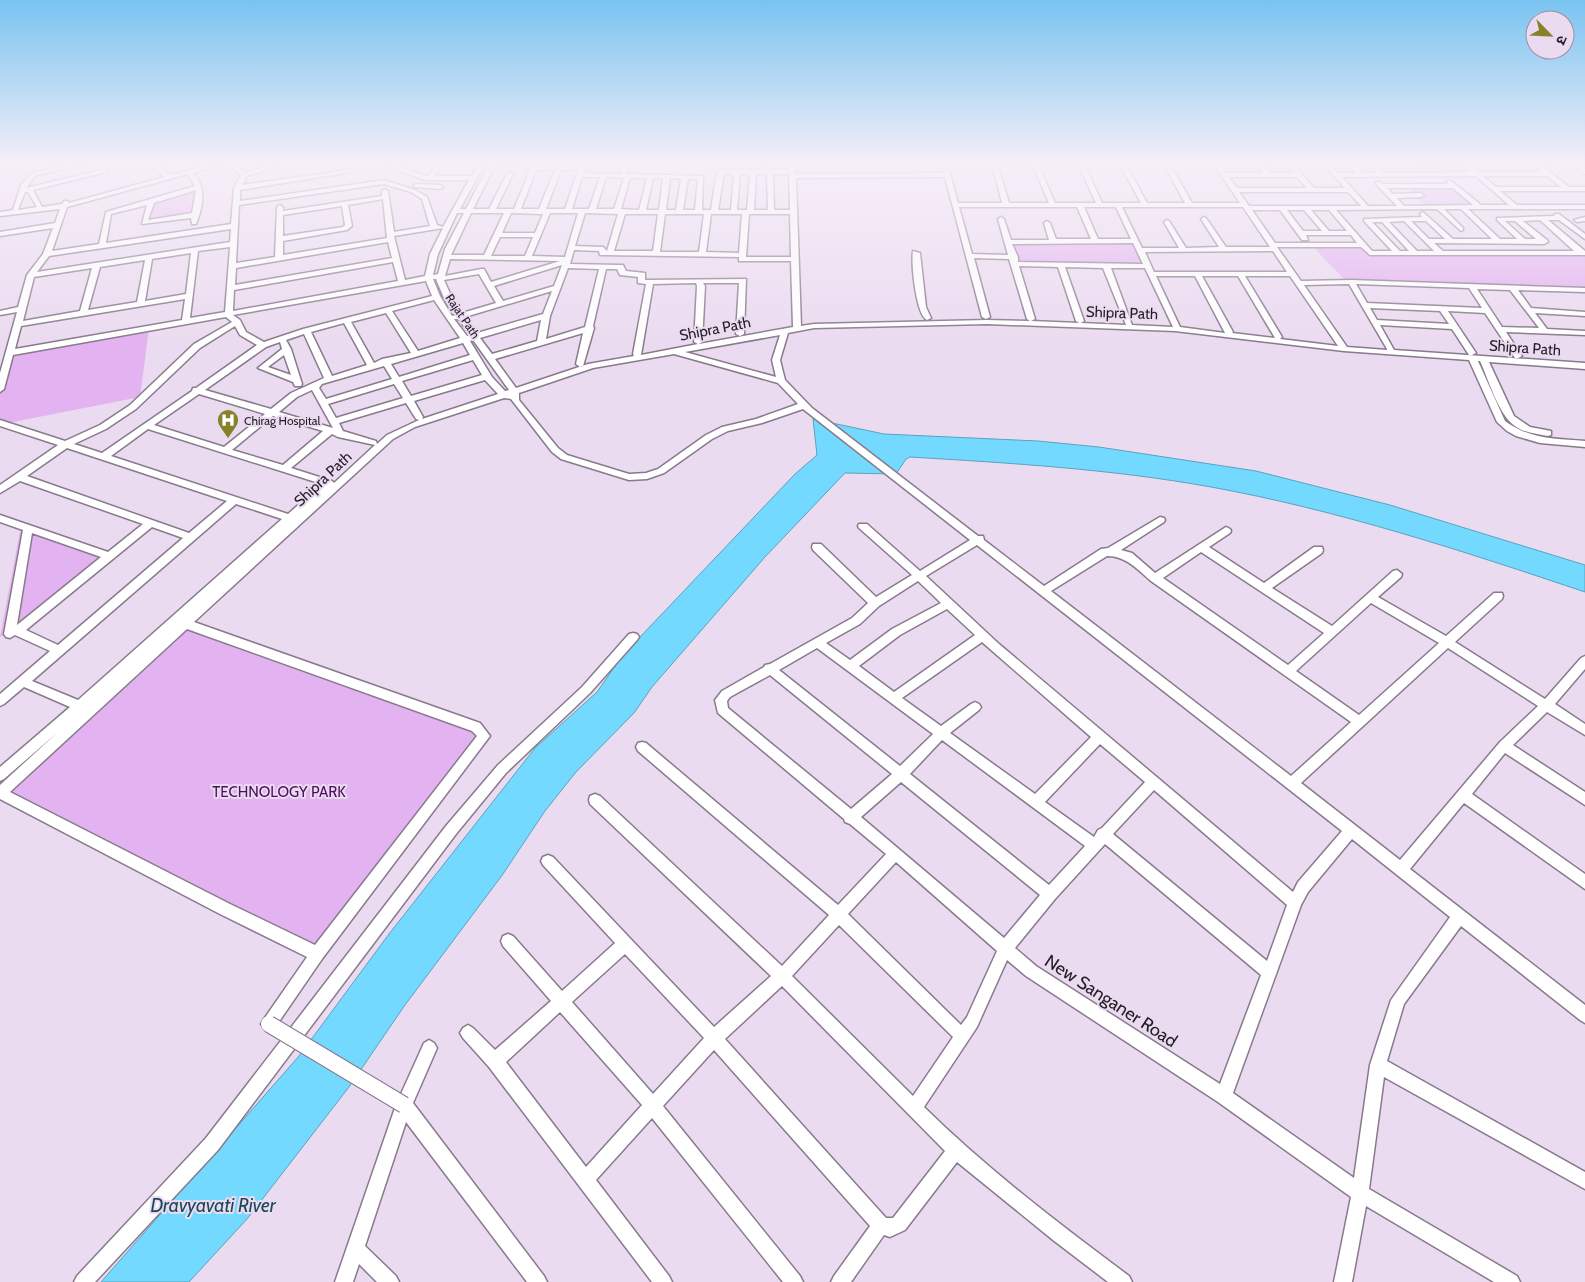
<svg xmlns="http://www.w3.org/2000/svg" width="1585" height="1282" viewBox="0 0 1585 1282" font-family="Cabin,'Noto Sans Devanagari',sans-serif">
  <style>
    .green { fill: #e3b2f0 }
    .water { fill: #74d9fe; stroke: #5ca1bd }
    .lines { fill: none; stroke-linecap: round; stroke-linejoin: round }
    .minor-casing { stroke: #887a8c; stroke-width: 3 }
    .minor { fill: #fff; fill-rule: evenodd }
    .minor-bridge-casing { stroke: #887a8c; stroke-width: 18; stroke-linecap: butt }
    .minor-bridge { stroke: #fff; stroke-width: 16 }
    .labels { text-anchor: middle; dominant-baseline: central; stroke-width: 4; stroke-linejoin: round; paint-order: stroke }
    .far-street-label { font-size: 12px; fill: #231d24; stroke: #ebdbf0 }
    .far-poi-label { font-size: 12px; fill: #231d24; stroke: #ebdbf0; text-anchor: start }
    .street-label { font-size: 15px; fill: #231d24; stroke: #ebdbf0 }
    .park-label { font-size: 15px; fill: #4e0d5d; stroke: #ebdbf0 }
    .near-street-label { font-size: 18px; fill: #231d24; stroke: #ebdbf0 }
    .near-water-label { font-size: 19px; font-style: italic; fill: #1b4857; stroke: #ebdbf0 }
  </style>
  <rect width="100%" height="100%" fill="#ebdbf0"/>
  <path class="green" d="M34 163H88L34 174 31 173Z
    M1407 186H1455L1479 207 1426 208Z
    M199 187 195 215 144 223 149 204Z
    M1135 241 1147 266 1016 264 1009 242Z
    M1311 245H1363L1370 253H1585V290L1345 280Z
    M149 328 140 397 3 424 0 423V389L9 353Z
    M21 526 109 556 17 631 0 637Z
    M187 624 476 727 484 736 317 954 1 793Z"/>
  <path class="water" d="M813 419 884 434 1038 441 1099 447 1256 471 1390 505 1585 565V592C1463 551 1338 510 1211 487 1111 469 1010 463 910 457L906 459 896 474 845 473 765 557 652 687 634 713 576 772 545 811 503 874 405 1005 349 1087 247 1219 189 1282H101L299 1056 389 934 535 748 597 692 622 656 795 474 817 455Z"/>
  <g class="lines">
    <g class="minor-casing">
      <path id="minor" d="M80 163H91L36 175 26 188 101 170 96 163H102L108 171 107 172 33 190 42 207 62 204 64 201H68L69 203 164 177 150 163H156L170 175 216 163H225L193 173C207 187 203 207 196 224H192L191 218 142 224 147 205 111 214 106 243 231 224 234 188 241 175 229 163H235L245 173 277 163H286L247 176 242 185 355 169 358 171 240 190V201L384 180 415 190 427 197 437 225 443 227 469 180H425L378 163H387L426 176H428L437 163H443L435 176H472L479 163H485L460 209H466L490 163H521L518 165 494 167 473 209H489L507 174 510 172 513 174 496 209H514L530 170 523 167V163H529L530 166H582L585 168 584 173 621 174 622 163H628L627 174 703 176 702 210H711L716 177 720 170H789V165H722L719 163H795L796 174 944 173 941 163H947L958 203H1002L992 163H1084L1102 203H1141L1119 163H1125L1147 203H1185L1163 163H1169L1192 203H1240L1213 163H1219L1226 173H1263L1255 163H1261L1270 173H1294L1286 163H1292L1314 188H1345L1322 163H1328L1338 173H1356L1347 163H1353L1363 173H1377L1368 163H1374L1384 173 1471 172 1464 166H1422L1420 165V163H1468L1479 172H1542L1532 163H1539L1569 187H1585V191H1500L1517 205H1585V209H1468L1500 239H1517L1497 220V218L1554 216 1555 214H1559L1585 234V239L1559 220H1548L1585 251V255H1370L1361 247H1277L1301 281 1351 280 1585 288V292L1518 290 1531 308 1585 312V316L1535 313 1547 329 1585 331V335L1506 332 1522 356 1518 358H1515L1485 313 1448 311 1476 353 1472 355H1469L1452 329 1380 325 1394 350 1585 363V369L1489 362 1514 416 1530 427 1551 431V435L1548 436C1537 434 1524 433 1515 426 1499 416 1488 378 1480 361H1478L1505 421C1529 439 1556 439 1585 441V447L1540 443 1516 436 1507 431 1497 422 1469 360 1344 351 1175 331 987 324 814 328 788 333 780 360 785 380 812 408 978 536H983L984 540 1044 586 1101 549 1108 548 1160 517 1164 518 1165 520 1164 522 1121 550 1132 553 1155 573 1226 527 1230 529 1231 531 1230 533 1209 547 1264 583 1314 547H1322L1323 550 1322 553 1272 588 1332 626 1393 571 1397 570 1402 574 1401 577 1378 597 1446 636 1494 593H1502L1503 596 1502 599 1455 642 1545 699 1581 658 1585 656V669L1555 704 1585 724V735L1547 712 1513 745 1585 792V805L1505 753 1472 794 1585 874V889L1464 803 1410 869 1585 1005V1023L1580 1020 1461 926 1404 1004 1387 1061 1585 1172V1189L1384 1077 1369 1189 1517 1276 1520 1282H1494L1366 1206 1352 1282H1334L1351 1197 1218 1102 1026 976 1007 960 977 1027 924 1107C987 1169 1058 1223 1129 1276L1132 1282H1108L1053 1240 957 1162 905 1230 890 1237 884 1235 851 1282H831L834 1276 870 1226 714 1050 663 1106 800 1276 803 1282H783L652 1118 596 1180 669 1276 672 1282H652L489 1067 463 1038 460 1033 463 1028 468 1025 473 1028 495 1050 551 1001 503 946 501 941 503 936 508 934 513 936 562 991 615 943 543 865 541 861 543 857 548 855 553 857 714 1027 771 976 590 804 589 800 590 796 595 794 600 796 782 966 829 915 638 751 636 747 638 743 642 742 646 743 838 905 886 854 850 824 845 822 844 819 718 713 715 700 722 691 764 667 765 665 770 664 852 618 868 603 813 550 812 547 813 544H821L876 597 912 575 859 528 858 526 859 524H867L920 571 970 540 803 409 762 423 728 431 712 439 664 473 647 479 629 480 561 459 552 452 511 399 504 398 415 427 393 439 194 622 480 723 490 736 322 959 274 1029 269 1032 264 1029 261 1024 264 1019 307 957 220 914 0 799V785L58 732 4 779 0 781V767L70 707 24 687 4 704 0 706V694L50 651 15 635 10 638 6 637 4 634 23 530 0 522V515L108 552 143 524 20 481 0 493V485L58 445 0 426V420L65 441 100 425 130 405 194 344 232 322 226 317 13 355 4 389 0 392V373L17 312 0 315V311L18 307 27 275 43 254 53 228 0 236V232L55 223 60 209 0 216V212L13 210 21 185 32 173ZM998 166H1033L1049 203H1009ZM1039 166H1079L1096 203H1055ZM536 170H555L539 209H521ZM561 170H578L565 209H546ZM724 173 734 174 731 210H718ZM188 174 195 186 106 212 99 244 52 251 67 207ZM740 174H750L747 210H737ZM756 174H767L768 210H754ZM773 174H789L790 210H774ZM1476 176 1509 205H1481L1450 180 1447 182 1448 184H1383L1380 182H1376V184L1397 206H1368L1342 177ZM1483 176H1547L1561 187H1496ZM582 177H600L589 209H572ZM606 177 624 178 614 209H596ZM945 177 982 317 986 319 990 317 974 258 1009 259 1027 319 1030 321 987 320 814 324 801 326 796 178ZM1229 177H1297L1307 188H1237ZM630 178H647L639 210 621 209ZM653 178H663L659 210H646ZM670 178 681 179 676 210H666ZM688 179H698L695 210H683ZM384 184 411 192 422 199 430 226 394 232 388 191 385 189 382 191V196L283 211V207L280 205 277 207 275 257 236 263 239 205ZM1387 188H1453L1473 205 1404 206 1397 198 1421 197 1424 195 1421 193 1393 194ZM196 190 192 213 148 220 154 203ZM25 192H28L37 207 18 210ZM1239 192H1348L1361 206H1249ZM383 199 387 238 283 255V241L347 230 352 226 348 205ZM342 206 345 225 343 227 283 236V215ZM959 207H1077L1091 239H1056L1050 223 1047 221 1044 223 1049 240H1011L1004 219 1001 217 998 219 1008 255 972 254ZM1084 207H1116L1131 239H1098ZM1122 207H1243L1270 247H1226L1206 218 1204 217 1201 219 1219 247 1186 248 1169 221 1167 220 1164 222 1179 248H1142ZM1437 209 1461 231 1463 230V228L1444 209H1461L1492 239H1453L1423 212 1420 214 1422 217 1364 219V221L1392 251H1372L1336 210ZM1252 210H1280L1302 240H1308L1306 235H1351L1357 243H1275ZM1287 210H1304L1322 231H1303ZM1311 210H1329L1347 231H1329ZM457 213H464L445 249 438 274 433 275 438 254ZM471 213H504L484 255H451ZM511 213 541 214H543L535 233H502ZM550 213H578L565 257 532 256ZM585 213 618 214 607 251 603 247 575 246ZM625 214H658L653 251H614ZM665 214H704L699 252H660ZM711 214H742L739 253 706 252ZM749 214H790L791 257H746ZM1540 220 1574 251H1443L1434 243 1544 244 1548 242 1547 240 1523 221ZM1404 221 1434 251H1417L1389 222ZM1411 221H1426L1445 239H1429ZM1505 221H1515L1536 239H1525ZM1372 222H1382L1409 251H1400ZM443 228 430 254 425 276 405 280 394 236ZM231 229 230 242 37 272 49 256ZM500 237H533L525 256H491ZM388 242 392 258 235 285 236 268ZM1133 243 1143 264 1018 262V257L1012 244ZM230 247 225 312 190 318 198 251ZM574 250 599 251 600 255H603L739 257V261H791L793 327 699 344 702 342 705 286 703 283H739L736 334 740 336 744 334 746 279 645 280V273L626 271 623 265H620L570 264ZM1273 251 1287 272H1154L1145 252ZM191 253 186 294 145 301 152 259ZM450 259 560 261 491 282 484 269H481L445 276ZM145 260 137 302 88 310 100 267ZM393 262 398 281 233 311 234 290ZM562 265 554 286 503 301 494 286ZM1019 266 1058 267 1076 321 1079 323 1031 321 1035 319ZM1065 267 1103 268 1126 325 1081 323 1084 321ZM92 268 80 311 23 321 34 277ZM568 268 599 269 585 327 546 339 550 316ZM1111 268H1145L1173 327 1132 325ZM606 269H617L620 275 638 277V283L646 284 633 354 634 356 588 364 516 388 495 359 583 333 576 364 580 367 583 366 594 328 593 326ZM479 274 496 303 462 313 452 298 444 280ZM1156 276H1195L1225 333 1180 327ZM1202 276H1238L1275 338 1232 333 1233 332ZM1245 276H1290L1338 346 1280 339 1282 337ZM433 279H436L444 298 456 315 452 316 440 296ZM426 281 432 296 303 329 264 342 246 332 240 320 233 315ZM696 283 697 286 694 342 698 344 641 355 653 284ZM1349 284 1387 349V350L1347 347 1304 285ZM1356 284 1469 288 1482 308 1367 303ZM1477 289 1510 290 1539 328 1502 327ZM552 291 543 314 477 333 465 317ZM185 299 182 320 15 349 21 326ZM434 300 460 338 418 351 392 311ZM1370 308 1440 311 1449 324 1377 320ZM386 313 411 353 382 359 374 363 351 322ZM454 319H459L470 335 467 336ZM541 320 537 341 492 354 480 338ZM344 323 367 365 332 376 311 332ZM235 326 240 335 257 345 196 388H193L192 391 102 453 74 444 106 429 136 409 200 348ZM304 334 324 378 291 393 271 409 205 390 266 347 280 342 282 349 258 368 293 382 295 386H301L302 384 291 349 286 340ZM780 335 772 360 776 377 685 352ZM473 340 509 390 505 391 492 377 470 341ZM463 343 470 355 399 377 391 364ZM674 354 778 383 798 404 756 419 722 427 706 435 658 469 646 473 629 474 567 455 558 448 519 400V393L593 368ZM284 355 291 375 268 367ZM473 360 482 375 411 396 402 381ZM384 366 392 379 326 399 319 388 322 384ZM485 380 498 394 422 419 423 417 414 401ZM394 384 403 398 336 418 328 404ZM312 390 333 428 279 412 297 397ZM199 394 265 414 224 447 154 425ZM406 403 416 419 419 420 387 435 377 444 376 441 343 431 339 423ZM273 416 323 431 283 465 232 450ZM148 429 322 484 288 514 111 456ZM332 434 338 437 375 445 334 483 332 481 291 468ZM67 448 227 501 189 533 27 476ZM236 504 282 519 78 700 32 681ZM152 527 183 538 58 645 26 630ZM32 533 101 557 17 625ZM977 545 1342 831 1298 882 1293 892 999 644 926 576ZM1201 552 1324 633 1288 665 1163 578ZM1107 556C1126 556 1137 569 1151 581L1351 722 1291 776 1051 591ZM918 581 941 603 892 629 850 660 826 643 860 624 879 606ZM1371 603 1439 643 1359 715 1296 671ZM947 609 975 635 894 692 859 666 900 635ZM187 629 472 731 477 736 315 945 230 904 10 792ZM982 642 1091 737 1035 794 950 733 979 710 981 707 979 704 975 702 971 704 941 726 902 698ZM817 648 933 734 900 766 779 670ZM1448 648 1538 706 1500 742 1400 860 1301 783ZM770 675 892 774 851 809 728 708 727 701 730 697ZM942 740 1085 846 1049 885 910 774ZM1100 744 1145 782 1102 828 1098 830 1094 837 1045 802ZM901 782 1040 895 1004 938 861 817ZM1154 790 1287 905 1267 961 1113 834ZM1352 839 1450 917 1391 1000 1370 1065 1354 1178 1233 1093 1301 905 1308 892ZM1105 844 1261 975 1220 1084 1036 966 1015 948 1055 899ZM896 862 997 951 967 1017 961 1025 848 914ZM839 925 953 1037 913 1096 792 976ZM625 954 704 1038 653 1094 572 1002ZM782 986 945 1151 893 1218H886L725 1039ZM560 1012 642 1105 586 1167 506 1062Z
        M1570 163H1577L1585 169V174Z
        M416 184 440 185 443 187 440 189 414 187 413 186Z
        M1585 217V221L1577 222 1574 220Z
        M913 251 920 253 926 307 931 318 927 320C916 315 911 263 913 251Z
        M633 633 637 634 639 637 637 640 590 693 506 773 456 834 218 1150 95 1282H74L77 1276 206 1138 446 826 498 765 582 687 629 634Z
        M429 1040 434 1043 437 1048 413 1103 544 1276 547 1282H527L406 1122 365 1246 396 1276 399 1282H377L359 1264 353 1282H335L396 1105 424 1043Z"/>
    </g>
    <use href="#minor" class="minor"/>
    <g class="minor-bridge-casing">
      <path id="minor-bridge" d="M269 1024 404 1105"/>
    </g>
    <use href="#minor-bridge" class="minor-bridge"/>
  </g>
  <linearGradient id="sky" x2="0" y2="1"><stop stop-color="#79c3f1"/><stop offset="0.48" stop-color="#f6eff8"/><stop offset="1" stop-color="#f6eff8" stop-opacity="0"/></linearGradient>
  <rect width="1585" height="342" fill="url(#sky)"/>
  <defs>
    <g id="hospital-pin" transform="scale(1.125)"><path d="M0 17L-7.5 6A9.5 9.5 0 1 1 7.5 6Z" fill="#87822a" stroke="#ebdbf0"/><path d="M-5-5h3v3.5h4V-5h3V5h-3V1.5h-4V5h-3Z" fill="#fff"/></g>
  </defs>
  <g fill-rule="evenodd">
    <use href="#hospital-pin" x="228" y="420"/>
  </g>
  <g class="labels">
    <g class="far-street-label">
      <text transform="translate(463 316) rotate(56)">Rajat Path</text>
    </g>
    <g class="far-poi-label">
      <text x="244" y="420">Chirag Hospital</text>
    </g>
    <g class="street-label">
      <text transform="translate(1122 313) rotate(2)">Shipra Path</text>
      <text transform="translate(715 329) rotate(-11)">Shipra Path</text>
      <text transform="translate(1525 348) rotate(4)">Shipra Path</text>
      <text transform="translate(323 479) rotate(-43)">Shipra Path</text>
    </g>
    <g class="park-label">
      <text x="279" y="792">TECHNOLOGY PARK</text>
    </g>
    <g class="near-street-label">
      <text transform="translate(1111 1001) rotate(33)">New Sanganer Road</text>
    </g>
    <g class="near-water-label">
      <text x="213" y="1205">Dravyavati River</text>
    </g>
  </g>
  <g transform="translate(1550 35) rotate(114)"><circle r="24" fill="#ebdbf0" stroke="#9b8f9e"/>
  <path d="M0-4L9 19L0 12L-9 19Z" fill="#87822a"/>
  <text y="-8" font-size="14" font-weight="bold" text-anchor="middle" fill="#231d24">उ</text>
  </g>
</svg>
